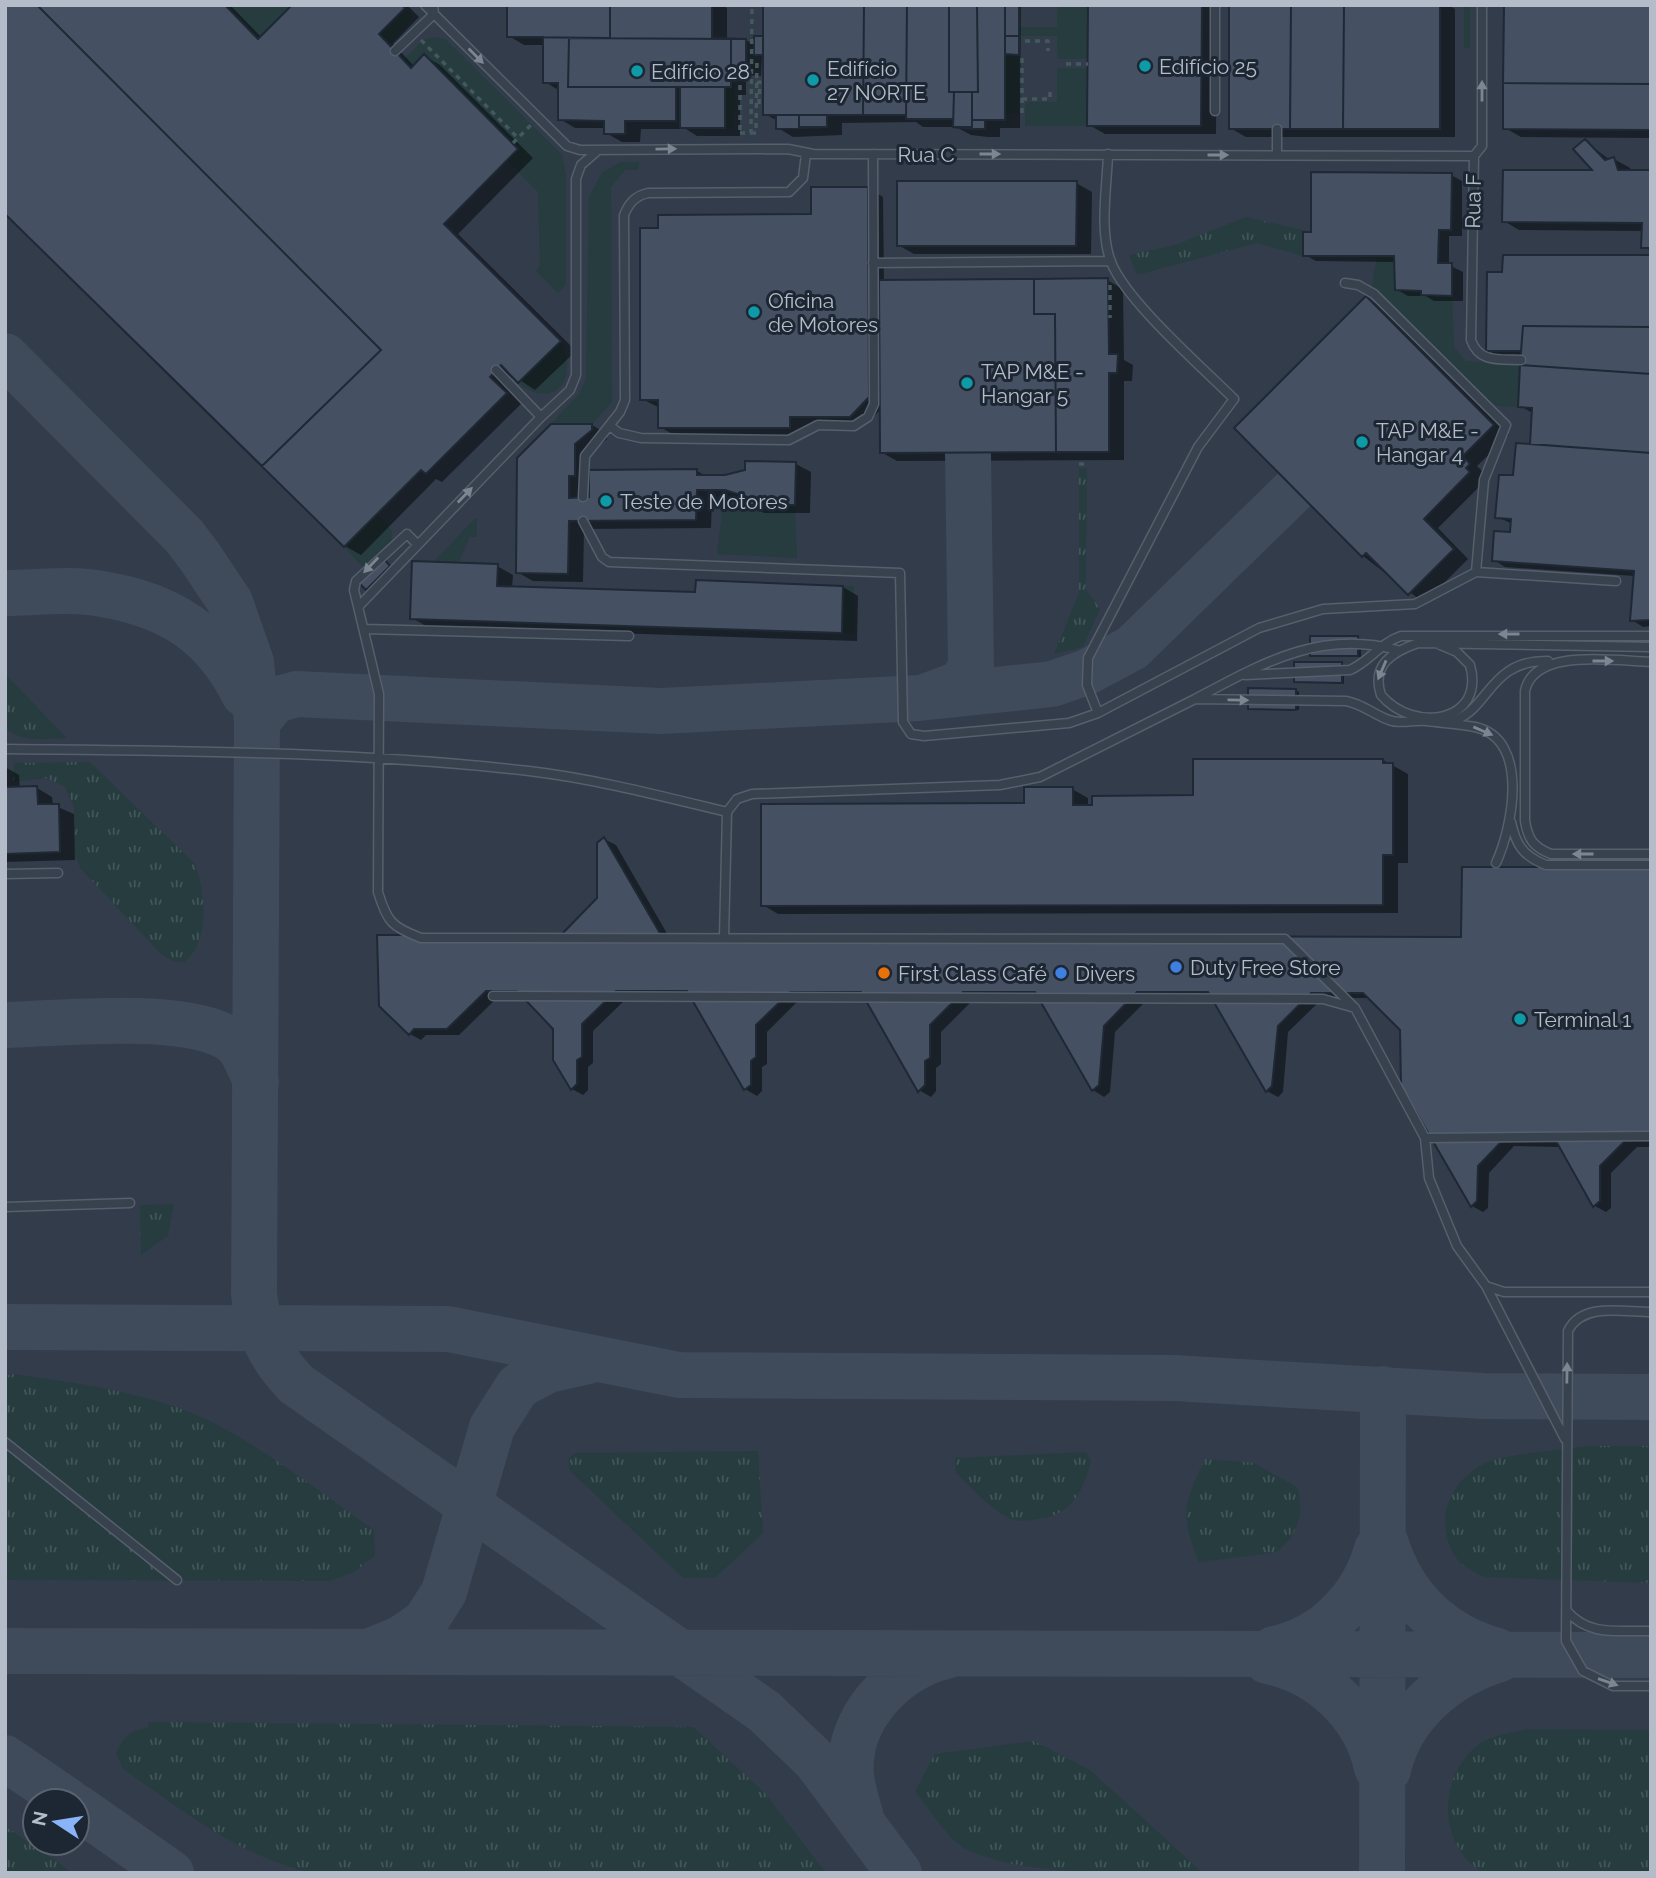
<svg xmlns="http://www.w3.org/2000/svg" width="1656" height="1878" viewBox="0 0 1656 1878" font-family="Raleway,sans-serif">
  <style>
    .airport { fill: #323c4b; fill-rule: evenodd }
    .grass { fill: url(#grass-tufts) }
    .garden { fill: #263c3f }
    .shadow { fill: #0007; fill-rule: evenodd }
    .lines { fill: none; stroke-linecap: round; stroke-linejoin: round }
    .taxiway { stroke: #3f4a5a; stroke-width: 46 }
    .building { fill: #455162; stroke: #1f2835; stroke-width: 2 }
    .service-casing { stroke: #565f6c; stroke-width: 11 }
    .path { stroke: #44595c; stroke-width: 3.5; stroke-dasharray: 5 5; stroke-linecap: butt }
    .service { stroke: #38414e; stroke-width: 8 }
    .oneway { fill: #7c8592 }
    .culture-dot { fill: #0f9aa8; stroke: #1d2633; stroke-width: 2.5 }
    .shop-dot { fill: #3f7fe0; stroke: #1d2633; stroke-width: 2.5 }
    .food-dot { fill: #e8710a; stroke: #1d2633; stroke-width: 2.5 }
    .labels { text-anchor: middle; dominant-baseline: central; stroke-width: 6; stroke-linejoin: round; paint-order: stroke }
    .poi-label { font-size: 21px; fill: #b4bcc9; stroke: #1d2633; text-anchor: start }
    .street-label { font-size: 21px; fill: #b4bcc9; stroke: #1d2633 }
  </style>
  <defs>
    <pattern id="grass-tufts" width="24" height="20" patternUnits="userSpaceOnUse" patternTransform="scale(1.75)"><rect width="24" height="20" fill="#263c3f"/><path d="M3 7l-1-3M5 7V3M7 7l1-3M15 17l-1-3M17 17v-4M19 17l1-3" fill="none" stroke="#435659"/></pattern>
  </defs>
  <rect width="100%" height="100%" fill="#242f3e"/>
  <path class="airport" d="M5 5H1651V1873H5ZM35 1801H77V1843H35Z"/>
  <path class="grass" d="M1246 217 1311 232H1303V256L1257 243 1137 275 1129 255 1175 245Z
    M1087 468 1086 589 1100 609 1083 647 1054 654 1079 593V469Z
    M5 674 67 738C44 739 23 743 5 728Z
    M90 762 194 863C206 890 211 942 184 962H176L162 955 81 869 75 856 74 807 65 787 47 778 13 782 14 763Z
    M174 1204 168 1236 141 1255 140 1205Z
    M14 1374C69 1382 124 1389 176 1407 242 1429 316 1490 374 1530L375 1556 354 1572 330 1581 5 1580V1376Z
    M1586 1446H1651V1583L1485 1577C1461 1567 1451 1558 1446 1532 1441 1503 1459 1475 1486 1463 1503 1454 1564 1450 1586 1446Z
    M758 1451 763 1533 715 1578H683L570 1471 568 1459 575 1453Z
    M1086 1452 1091 1461C1083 1492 1071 1516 1037 1519 1031 1520 1021 1522 1015 1520 993 1514 972 1487 956 1473L955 1458Z
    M1205 1459 1254 1463 1297 1487C1305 1512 1298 1537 1275 1553L1199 1562C1180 1515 1183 1505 1205 1459Z
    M148 1722 693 1727 764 1792 826 1873H312C237 1855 185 1812 123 1769L116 1753C124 1737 129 1730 148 1728Z
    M1527 1729 1651 1730V1873H1483C1440 1846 1437 1785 1472 1750 1485 1736 1509 1733 1527 1729Z
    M1034 1741 1090 1770 1203 1873C1135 1873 1023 1878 964 1848 948 1839 927 1806 915 1791L935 1754Z
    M5 1826 73 1873H5Z"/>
  <path class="garden" d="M225 5H292L258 39Z
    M1058 5H1088V59H1058L1057 36H1019V27H1057Z
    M1464 7H1470V48H1464Z
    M405 8 411 15V21L389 45 379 34Z
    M435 37 446 40 562 155 566 176V285L558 293 536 271 540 265 538 192 507 161 518 148 425 55 411 68 403 60 423 40Z
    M1005 54 1019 55V113H1005Z
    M1057 68H1088L1087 126H1025L1026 102H1057Z
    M731 83H734L733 128H725V87H731Z
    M621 162H639L638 170H625L611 187 612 402 592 424H551L580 393 586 378 589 197 602 173Z
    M1377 256H1394L1395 290 1421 291 1422 295 1452 296 1454 347 1465 361 1520 365 1518 407 1485 405 1369 290 1372 286Z
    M561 341C564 350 568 359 567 368 565 399 537 399 518 383Z
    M725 490 747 497 748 505H795L797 558 717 554Z
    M377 514 392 531V541L363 567 344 547Z
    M475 519H477V537H469C468 547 461 552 460 563L433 562Z
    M843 586H854V633H842Z"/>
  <path class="shadow" d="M5 5H230L262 38 294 5H407L419 17 393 44 415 67 424 56 440 65 533 158 458 234 576 351 535 390 514 376 504 386 522 403 442 482 436 479 361 555 345 546 5 212Z
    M509 5H722L727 8V40H746L756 46 765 37V5H1021L1020 128H1000V137H988L971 135 956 127H923L916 122 842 123V135L793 137 778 128V121L765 114V56H762L761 76 746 75V95H740V136H697L686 129H641L640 142H622L606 133V128H575L560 119V91L545 82V45H524L509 36Z
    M1090 5H1208L1217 10 1216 134H1105L1089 125Z
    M1231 5H1448L1455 9V137H1246L1230 128Z
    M1651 5V138L1521 137 1505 128Z
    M1585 141 1610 160 1614 159 1630 168 1631 172H1651V251L1643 247V231L1519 230 1504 221 1596 171Z
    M1451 175 1462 181V236H1449V265L1463 272V301H1434L1426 296H1408L1396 289V262L1316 261 1305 255 1312 233Z
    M1076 183 1092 192 1091 254H914L898 245Z
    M868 188 883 197 884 282 1107 280 1123 289 1124 360 1133 365 1132 381H1124V460L897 461 881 452V409L866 425H805V436H676L660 427V408L642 399 812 216Z
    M1651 257V626L1643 627 1632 620 1635 576 1505 567 1494 560 1512 534 1513 524 1497 517 1531 446 1533 413 1520 406 1522 357H1499L1488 350V273Z
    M1367 298 1382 307 1509 435 1477 466 1485 474 1480 478 1484 482 1438 528 1468 559 1424 603 1363 556Z
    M592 425 607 434V439L590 453V471H697L708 477H725L796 464 811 472 810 513H764L742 498H712L711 528 584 529 583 582 533 581 517 572 518 459ZM591 484V499H584V485Z
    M388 564 392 568 370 590 367 589Z
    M497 566 513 575 512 588 697 594 843 587 858 596 857 641 428 627 412 618Z
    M1358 637 1361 639V657L1311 655Z
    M1341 664 1344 666V684L1295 681Z
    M1296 690 1299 692V710L1250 708Z
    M1383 760 1408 774V863H1398V913L778 914 763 905 1072 789 1088 798V807L1195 797Z
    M5 767 19 775 20 789 37 788 52 797 53 805 74 814 75 860 5 862Z
    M604 839 616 845 669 937 1463 939 1651 869V1147H1637L1611 1173V1208L1606 1212 1595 1206 1561 1147 1514 1146 1489 1173 1488 1208 1483 1212 1472 1206 1402 1030 1371 998H1323L1288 1032 1283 1092 1278 1097 1267 1091 1214 998H1149L1115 1032 1110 1092 1104 1097 1093 1090 1040 998H975L941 1032V1064L936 1068V1091L931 1097 919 1090 867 997H802L767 1032V1064L762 1067V1091L757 1096 745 1089 693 997H628L593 1031V1063L588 1067V1090L583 1095 572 1089 555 1028 524 997H498L459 1035H426L421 1040 410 1034 381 1005 561 937 599 899Z"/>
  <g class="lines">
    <path class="taxiway" d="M5 356 184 536 200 557 230 602 251 662 257 722 254 1294C260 1335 268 1354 296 1384L765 1712 816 1761 899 1873
      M5 593C36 593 72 588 102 594 169 605 214 633 244 694
      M927 696 962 683 971 666 968 454
      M257 722 275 700 297 694 661 711 919 698 1052 684 1087 672 1132 648 1295 489
      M5 1025C60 1024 196 1008 236 1044 245 1053 251 1071 256 1082
      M5 1327 448 1329 679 1375 1174 1378 1483 1396 1651 1397
      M1386 1544C1403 1598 1442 1636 1497 1651
      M1274 1649C1325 1639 1364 1597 1377 1549
      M5 1651 1651 1655
      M371 1651 402 1638 425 1622 444 1592 492 1427 518 1386 548 1370 588 1361
      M1267 1661C1320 1671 1366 1714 1377 1768
      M5 1758 68 1801
      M1388 1770C1400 1715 1447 1675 1500 1659
      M77 1807 171 1873
      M861 1817C857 1803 852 1789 851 1774 847 1718 894 1669 946 1656
      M1382 1873 1383 1389"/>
  </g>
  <path class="building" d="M5 5H225L258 39 292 5H402L405 8 379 34 411 68 424 54 518 149 444 224 561 341 518 383 501 365 490 377 507 393 426 474 421 470 344 547 5 214Z
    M5 5H37L381 350 262 466 5 214Z
    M507 5H712V38L746 39V68L731 67V87H725V128H680V87H676V121H625V134H604V121L558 120V83H543V37H507Z
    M507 5H610V38L507 37Z
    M763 5H1005V120H985V129H971L953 127V119H906V115H827V127L776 129V115H763V55H754V36H763Z
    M763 5H864L863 115H763Z
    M907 5H949V92H978L977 5H1005V120H972V127H953V119H906Z
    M1005 5H1019V36H1005Z
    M1088 5H1202L1201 126H1087Z
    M1229 5H1291L1290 129H1229Z
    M1291 5H1440V129H1290Z
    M1291 5H1344L1343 129H1290Z
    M1504 5H1651V84L1503 83Z
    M1005 36H1019V55L1005 54Z
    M569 38 731 39V87H568Z
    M1503 83 1651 84V130L1503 129Z
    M954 92H972V127H953Z
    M799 115H827V127H799Z
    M1585 139 1605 160 1614 157 1618 170H1651V248H1641L1642 223 1502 222 1503 170H1592L1573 149Z
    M1311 172 1452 173 1451 230H1439L1438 263H1452V296L1421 295V291L1395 290 1394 256H1303V232H1311Z
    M897 181H1077L1076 246H897Z
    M811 187H868L869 397 850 417H790V428H658V400H640V228H658V215L811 214Z
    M1503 255H1651V327L1523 326 1521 351H1486L1487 272H1502Z
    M1108 278 1109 354H1118L1117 373H1109V452H1056L1055 314H1034V279Z
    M1034 279V314H1055L1056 452 880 453 879 280Z
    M1366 296 1494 425 1463 456 1470 464 1466 468 1470 472 1424 519 1454 549 1408 595 1366 553 1362 557 1234 428Z
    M1523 326 1651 327V374L1520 365Z
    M1520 365 1651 374V453L1530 444 1532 408 1518 407Z
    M551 424H592V430L575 444V476H569V498L589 497V470L697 469V475H725L745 470V461L796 462 795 505H747V497L725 490H697L696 520 569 521 568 574 516 573 517 458Z
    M1516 443 1651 453V620L1630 621 1634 571 1492 561 1494 531 1510 532 1511 519 1495 518 1499 475H1513Z
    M385 560 390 566 366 590 359 583Z
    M412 561 498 564 497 586 695 592 696 580 843 586 842 633 410 619Z
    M1310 636H1358V656H1310Z
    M1294 662H1342V683L1294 682Z
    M1248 688 1296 689V710L1248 709Z
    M1193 759H1383V763H1393V855H1383V905L761 906V804L1024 803V787H1073V805H1092V796L1193 795Z
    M37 786 38 804H59L60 852 5 854V787Z
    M604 837 661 935 1461 937 1462 867H1651V1141H1625L1600 1166V1201L1593 1207 1556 1141H1502L1478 1166 1477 1201 1471 1207 1401 1086 1400 1030 1363 993H1311L1278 1026 1272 1086 1266 1092 1208 992H1137L1104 1026 1099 1085 1092 1091 1035 992H963L930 1025V1058L925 1061V1085L918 1092 861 992H790L756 1025V1057L751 1061V1085L744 1090 687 991H616L582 1024V1057L577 1060V1084L571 1090 553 1060V1029L517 991H486L447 1029H414L409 1035 379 1006 377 935H561L597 898V843Z"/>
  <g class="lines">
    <g class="service-casing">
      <path id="service" d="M433 5 434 14 567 146 580 150 788 149 813 154 1474 156
        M1482 5V146L1474 156 1471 340C1479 363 1499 359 1521 360
        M395 51 434 14 425 5
        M1215 111V5
        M1277 129V155
        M1108 154C1107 187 1099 231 1111 262 1126 301 1202 367 1234 399L1198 447 1088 658 1087 685 1098 713 1259 628 1323 609 1415 604 1476 572
        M873 263 1111 261
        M1345 283 1358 285 1374 294 1506 425 1484 480 1476 572 1616 581
        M496 370 541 417 570 390 576 375V179L581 165 596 152
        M610 426 619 433 641 438 789 440 818 425 854 426 868 417 874 404 873 154
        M583 497 585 456 620 412 625 400 624 215C629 203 635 196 648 193L789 192 803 178 806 154
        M583 521 602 557 609 562 900 573 903 722 911 734 924 736 1069 723 1098 713
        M417 544 407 534 356 581 354 590 379 694 378 892C387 922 392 927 421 938L1285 939 1355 1008 1323 999 493 996
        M359 606 541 417
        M365 629 629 636
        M1438 644 1457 652 1470 665C1486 722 1414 734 1381 695 1371 665 1392 652 1418 643L1651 647
        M1397 650C1320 629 1261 664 1195 699L1346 701C1363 704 1374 715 1389 720 1402 725 1414 719 1427 721 1442 723 1460 724 1475 727 1530 739 1513 826 1496 863
        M1651 662C1615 661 1534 647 1525 691V821C1528 839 1533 847 1551 854H1651
        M1245 675 1350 670C1369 662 1380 643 1401 636H1651
        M1448 722C1490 714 1486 660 1548 661
        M5 749C181 751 354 751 529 771 596 779 661 796 727 812
        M1511 822C1516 845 1523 856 1546 865H1651
        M5 874 58 873
        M724 937 727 812 737 799 752 794 1000 785 1040 777 1195 699
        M1355 1008 1425 1138 1429 1178 1457 1246 1486 1286 1504 1292H1651
        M1425 1138 1651 1136
        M5 1207 130 1203
        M1486 1286 1565 1439
        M1651 1312C1623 1312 1582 1302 1568 1331L1566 1641 1583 1671 1613 1686H1651
        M5 1442 177 1580
        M1567 1611C1589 1637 1619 1630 1651 1631"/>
    </g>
    <path class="path" d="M421 40 518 138
      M1025 41H1048V51
      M1066 64H1088
      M731 74H740V132
      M757 83 760 82 759 104H763
      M1022 99H1050V92
      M1022 113V55
      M740 133H751L752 5
      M751 133H756L757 58
      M513 143 531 125
      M1110 285V318
      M1079 464H1086"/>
    <use href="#service" class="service"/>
  </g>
  <defs><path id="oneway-solid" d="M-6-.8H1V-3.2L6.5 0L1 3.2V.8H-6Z" transform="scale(1.75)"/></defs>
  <g class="oneway">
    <use href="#oneway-solid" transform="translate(476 56) rotate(45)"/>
    <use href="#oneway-solid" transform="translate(1482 91) rotate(-90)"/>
    <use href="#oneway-solid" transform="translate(666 149) rotate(-1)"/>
    <use href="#oneway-solid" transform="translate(990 154)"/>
    <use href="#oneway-solid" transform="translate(1218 155)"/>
    <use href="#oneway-solid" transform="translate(465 495) rotate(-46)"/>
    <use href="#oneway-solid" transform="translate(371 565) rotate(134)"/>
    <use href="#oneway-solid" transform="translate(1509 634) rotate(180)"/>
    <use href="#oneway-solid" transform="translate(1603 661)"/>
    <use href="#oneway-solid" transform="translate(1382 670) rotate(113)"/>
    <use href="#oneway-solid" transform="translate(1238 700) rotate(1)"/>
    <use href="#oneway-solid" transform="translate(1483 731) rotate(23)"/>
    <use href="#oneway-solid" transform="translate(1583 854) rotate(-180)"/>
    <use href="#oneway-solid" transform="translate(1567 1373) rotate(-89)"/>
    <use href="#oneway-solid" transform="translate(1608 1682) rotate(19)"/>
  </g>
  <g class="culture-dot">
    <circle cx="1145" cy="66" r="7"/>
    <circle cx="637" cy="71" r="7"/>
    <circle cx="813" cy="80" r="7"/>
    <circle cx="754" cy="312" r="7"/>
    <circle cx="967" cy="383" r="7"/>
    <circle cx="1362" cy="442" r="7"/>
    <circle cx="606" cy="501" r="7"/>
    <circle cx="1520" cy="1019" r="7"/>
  </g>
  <g class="shop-dot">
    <circle cx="1176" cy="967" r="7"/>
    <circle cx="1061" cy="973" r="7"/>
  </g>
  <circle class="food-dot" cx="884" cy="973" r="7"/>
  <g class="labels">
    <g class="poi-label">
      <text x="1159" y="66">Edifício 25</text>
      <text x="827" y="68">Edifício<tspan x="827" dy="24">27 NORTE</tspan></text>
      <text x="651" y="71">Edifício 28</text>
      <text x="768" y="300">Oficina<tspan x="768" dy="24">de Motores</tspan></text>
      <text x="981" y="371">TAP M&amp;E -<tspan x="981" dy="24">Hangar 5</tspan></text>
      <text x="1376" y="430">TAP M&amp;E -<tspan x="1376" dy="24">Hangar 4</tspan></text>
      <text x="620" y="501">Teste de Motores</text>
      <text x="1190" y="967">Duty Free Store</text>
      <text x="898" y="973">First Class Café</text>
      <text x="1075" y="973">Divers</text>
      <text x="1534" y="1019">Terminal 1</text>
    </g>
    <g class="street-label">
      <text x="926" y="154">Rua C</text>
      <text transform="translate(1473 201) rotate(-89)">Rua F</text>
    </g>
  </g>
  <rect width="1656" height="1878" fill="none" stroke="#b4bcc9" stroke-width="14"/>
  <g transform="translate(56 1822) rotate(282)"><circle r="33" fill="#1d2633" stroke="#59626f" stroke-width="2"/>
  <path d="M0-5L12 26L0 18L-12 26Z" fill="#8ab4f8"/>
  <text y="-10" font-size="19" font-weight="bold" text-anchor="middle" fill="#b4bcc9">N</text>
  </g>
</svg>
